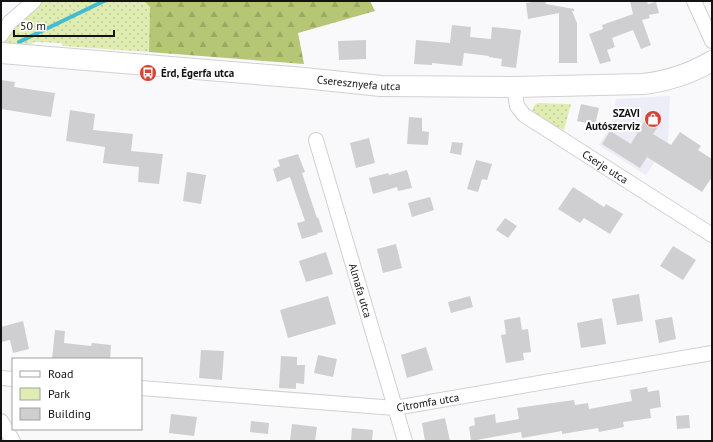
<svg xmlns="http://www.w3.org/2000/svg" width="713" height="442" viewBox="0 0 713 442" font-family="'PT Sans',sans-serif">
  <style>
    .built { fill: #ecedf6 }
    .green { fill: url(#green-dots) }
    .forest { fill: url(#forest-firs) }
    .lines { fill: none; stroke-linecap: round; stroke-linejoin: round }
    .stream { stroke: #45bbd0; stroke-width: 4 }
    .building { fill: #cfced0 }
    .street-casing { stroke: #d1d1d3; stroke-width: 16 }
    .secondary-casing { stroke: #d1d1d3; stroke-width: 22 }
    .street { stroke: #fff; stroke-width: 14 }
    .secondary { stroke: #fff; stroke-width: 20 }
    .labels { text-anchor: middle; dominant-baseline: central; stroke-width: 4; stroke-linejoin: round; paint-order: stroke }
    .poi-label { font-size: 11px; font-weight: bold; fill: #131314; stroke: #fff; text-anchor: start }
    .street-label { font-size: 11px; fill: #131314; stroke: #fff }
  </style>
  <defs>
    <pattern id="green-dots" width="8" height="8" patternUnits="userSpaceOnUse"><rect width="8" height="8" fill="#dfedb2"/><path d="M2 2h.1M6 6h.1" fill="none" stroke="#beca98" stroke-width="1.8" stroke-linecap="round"/></pattern>
    <pattern id="forest-firs" width="22" height="20" patternUnits="userSpaceOnUse"><rect width="22" height="20" fill="#b5c675"/><path d="M5 1l3.5 6h-7zM16 11l3.5 6h-7z" fill="#9ba964"/></pattern>
  </defs>
  <rect width="100%" height="100%" fill="#f9f9fb"/>
  <path class="built" d="M670 96 668 142 646 175 599 145 612 124 616 99Z"/>
  <path class="green" d="M41 1H144L150 7 149 52 63 46 61 43 34 42 30 45 6 44 3 42 8 32Z
    M538 103 571 104 564 130 537 118 532 113C533 108 533 105 538 103Z"/>
  <path class="forest" d="M144 1H370L375 11 298 33 304 64 149 52 150 7Z"/>
  <g class="lines">
    <path class="stream" d="M19 42 104 1"/>
  </g>
  <path class="building" d="M539 1H545L546 4 574 9V11H572L577 23V63H559V13L528 19 526 3Z
    M630 1H647L648 4 656 2 659 13 649 15 650 18 642 20 651 45 641 49 633 30 612 38 615 47 607 50 611 61 600 64 589 34 603 29 602 25 633 14Z
    M452 25 471 27 470 37 491 39 492 27 521 30 516 68 501 66 502 59 489 57V56L464 53 462 66 432 63V65L414 64 416 40 450 43Z
    M366 40V59L339 60 338 41Z
    M1 80 15 82 14 87 55 93 51 117 1 109Z
    M581 104 599 108 595 125 577 121Z
    M70 110 95 114 93 130 133 134 131 151 163 154 159 184 138 182 139 167 103 163 105 147 66 141Z
    M409 117 422 118V131L429 132 428 145 407 144Z
    M645 120 657 128 653 134 671 145 680 132 701 146 698 150 712 159V177L702 192 647 157 640 168 602 144 610 131 631 144Z
    M369 138 375 163 356 168 350 143Z
    M452 142 463 143 461 155 450 153Z
    M298 154 305 172 302 173 317 218 318 217 323 232 317 233 318 234 302 239 297 223 305 221 290 177 277 182 273 169 280 166 278 160Z
    M476 160 492 164 487 180 482 179 478 192 467 189Z
    M407 170 412 188 398 191 397 187 373 194 369 178 388 173 389 175Z
    M187 172 206 175 201 204 183 201Z
    M573 187 604 207 606 204 623 214 610 234 584 218 580 223 558 209Z
    M430 197 434 210 412 217 408 203Z
    M505 218 517 226 508 238 496 230Z
    M396 244 402 268 383 273 377 249Z
    M673 246 696 260 683 280 660 266Z
    M326 252 333 274 306 282 299 261Z
    M639 294 643 321 617 325 612 299Z
    M328 296 336 324 288 338 280 310Z
    M470 296 473 307 451 313 448 302Z
    M520 317 522 330 528 329 531 352 523 353 524 360 506 363 501 335 506 334 504 320Z
    M672 317 676 339 659 343 655 320Z
    M602 318 606 344 581 348 577 323Z
    M23 321 29 349 13 353 10 340 1 342V327Z
    M55 330 65 331 64 343 91 346 92 343 111 345 110 359H52Z
    M426 347 433 370 407 378 401 355Z
    M201 350 224 351 222 380 199 378Z
    M318 355 337 359 333 377 314 373Z
    M281 356 297 357V365H305L304 384 296 383V389L279 388Z
    M647 387 648 392 659 390 661 407 650 409 651 418 623 422 624 427 599 432 598 428 562 434V431L522 438 521 432 471 441 469 427 475 425 474 418 495 414 496 423 519 419 517 408 574 400 575 405 588 403 589 409 632 401 630 390Z
    M171 414 197 417 194 436 169 433Z
    M689 415 690 428 677 429 676 416Z
    M445 418 450 441H425L422 423Z
    M251 421 269 423 268 434 250 432Z
    M292 424 317 427 315 441H290Z
    M352 428 373 430 372 441H351Z"/>
  <g class="lines">
    <g class="street-casing">
      <g id="street">
        <path d="M694 1 712 41"/>
        <path d="M1 35 10 22 34 1"/>
        <path id="s1" d="M514 87 517 106 524 115 712 235"/>
        <path id="s2" d="M316 140 405 441"/>
        <path d="M1 378 13 379"/>
        <path id="s3" d="M141 388 395 408 712 353"/>
        <path d="M1 421 13 441"/>
      </g>
    </g>
    <g class="secondary-casing">
      <g id="secondary">
        <path id="s4" d="M1 53 304 78 381 86 514 87 643 84C668 81 690 74 712 61"/>
      </g>
    </g>
    <use href="#street" class="street"/>
    <use href="#secondary" class="secondary"/>
  </g>
  <defs>
    <g id="bus-disc" transform="scale(0.9)"><circle r="9.5" fill="#d24537" stroke="#fff"/><path d="M-5-6H5V4H4V6H2V4H-2V6H-4V4H-5ZM-3.5-4V0h7V-4ZM-3.5 1.2v1.5H-2V1.2ZM2 1.2v1.5H3.5V1.2Z" fill="#fff"/></g>
    <g id="shop-disc" transform="scale(0.9)"><circle r="9.5" fill="#d24537" stroke="#fff"/><path d="M-5-2.5h2.3a2.7 3.5 0 0 1 5.4 0H5L5.5 6h-11ZM-1.5-2.5h3a1.5 2.3 0 0 0-3 0Z" fill="#fff"/></g>
  </defs>
  <g fill-rule="evenodd">
    <use href="#bus-disc" x="148" y="73"/>
    <use href="#shop-disc" x="653" y="119"/>
  </g>
  <g class="labels">
    <g class="poi-label">
      <text x="161" y="73">Érd, Égerfa utca</text>
      <text x="640" y="113" text-anchor="end">SZAVI<tspan x="640" dy="13">Autószerviz</tspan></text>
    </g>
    <g class="street-label">
      <text stroke="none"><textPath href="#s4" startOffset="359">Cseresznyefa utca</textPath></text>
      <text stroke="none"><textPath href="#s1" startOffset="127">Cserje utca</textPath></text>
      <text stroke="none"><textPath href="#s2" startOffset="157">Almafa utca</textPath></text>
      <text stroke="none"><textPath href="#s3" startOffset="288">Citromfa utca</textPath></text>
    </g>
  </g>
  <rect width="713" height="442" fill="none" stroke="#131314" stroke-width="4"/>
  <rect x="12" y="358" width="130" height="72" fill="#ffffff" stroke="#a1a1a1"/>
  <rect x="20" y="371" width="20" height="6" fill="#ffffff" stroke="#a1a1a1"/>
  <text x="48" y="378" font-size="12" fill="#131314">Road</text>
  <rect x="20" y="388" width="20" height="12" fill="#dfedb2" stroke="#a1a1a1"/>
  <text x="48" y="398" font-size="12" fill="#131314">Park</text>
  <rect x="20" y="408" width="20" height="12" fill="#cfced0" stroke="#a1a1a1"/>
  <text x="48" y="418" font-size="12" fill="#131314">Building</text>
  <path d="M14 30v6h100v-6" fill="none" stroke="#131314" stroke-width="2"/>
  <text x="20" y="30" font-size="12" fill="#131314" stroke="#ffffff" stroke-width="3" paint-order="stroke">50 m</text>
</svg>
